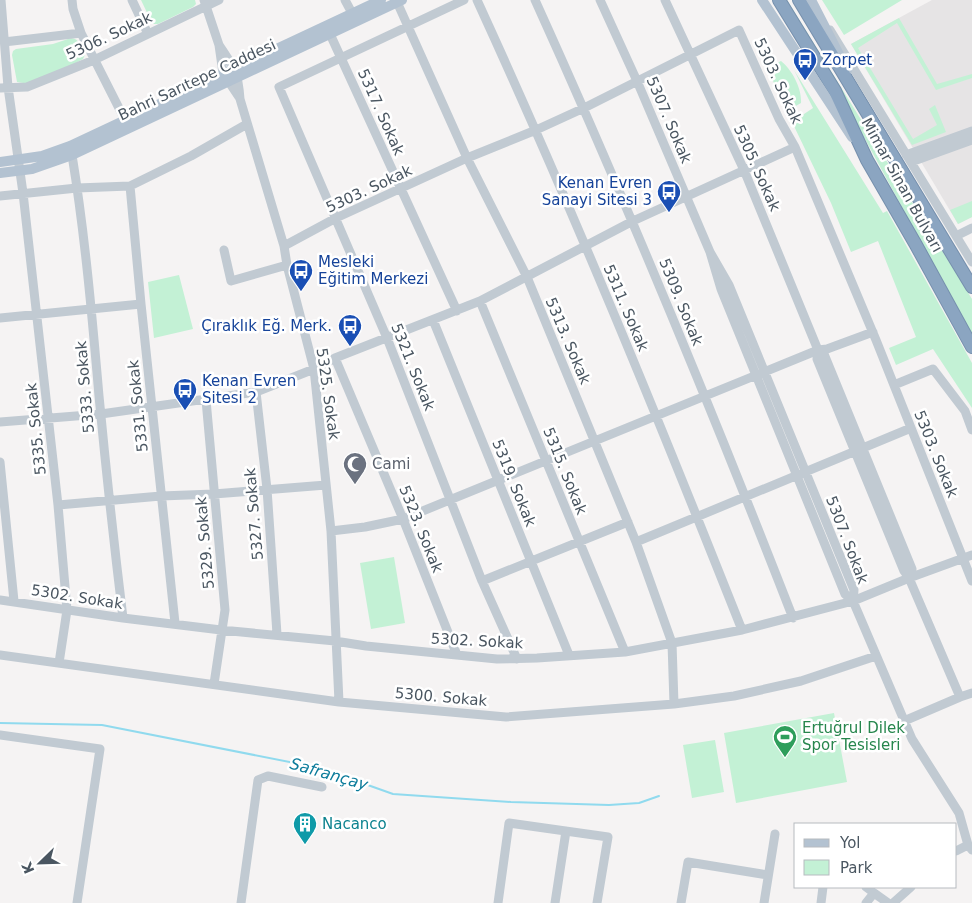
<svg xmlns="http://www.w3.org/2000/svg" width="972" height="903" viewBox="0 0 972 903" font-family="'DejaVu Sans',sans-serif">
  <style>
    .education { fill: #e6e4e5 }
    .green { fill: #c3f1d5 }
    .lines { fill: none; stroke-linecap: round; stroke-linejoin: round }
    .stream { stroke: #90daee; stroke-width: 2 }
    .highway-casing { stroke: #7690ad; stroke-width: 14 }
    .minor { stroke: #c1cad2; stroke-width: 9 }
    .major { stroke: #b3c2d1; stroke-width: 10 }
    .highway { stroke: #8ba5c1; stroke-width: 12 }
    .labels { text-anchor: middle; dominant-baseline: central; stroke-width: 5; stroke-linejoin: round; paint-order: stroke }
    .street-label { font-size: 15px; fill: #4a5661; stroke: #fff }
    .transit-label { font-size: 15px; fill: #164399; stroke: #fff; text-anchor: start }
    .worship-label { font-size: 15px; fill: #5b616d; stroke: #fff; text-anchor: start }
    .leisure-label { font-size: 15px; fill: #27864d; stroke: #fff; text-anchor: start }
    .culture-label { font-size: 15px; fill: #0d838f; stroke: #fff; text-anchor: start }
    .water-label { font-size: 16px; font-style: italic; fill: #0c7c9b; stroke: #fff }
  </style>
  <rect width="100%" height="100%" fill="#f5f3f3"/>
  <path class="education" d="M932 0H972V217L958 224 851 44Z"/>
  <path class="green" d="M141 0H195L196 4 193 7 158 24H154L151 21Z
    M781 0H787L972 299V336L859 128Z
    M822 0H902L844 35Z
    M899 18 937 84 972 74V78L936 90 897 23 858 48 913 139 937 125 929 109 935 105 946 132 912 145 851 44Z
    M71 38C79 38 83 49 85 55L83 59C64 69 39 88 17 82L12 55 13 51 16 49 53 44Z
    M781 61C792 70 802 88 801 103L787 111 767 68Z
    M794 70 883 213 887 211 972 363V408L933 349 896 365 889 348 916 337 878 241 851 252 831 203 792 122 813 108Z
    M972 201V217L958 224 950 210Z
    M179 275 193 329 154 338 148 282Z
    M394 557 405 623 371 629 360 563Z
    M834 713 847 782 736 803 724 733Z
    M715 740 724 792 692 798 683 745Z"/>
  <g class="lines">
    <path class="stream" d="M0 723 102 725 320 768 393 794 511 802 609 805 639 803 659 796"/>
    <g class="highway-casing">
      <path id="highway" d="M779 0 835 91 867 160 916 245 972 347
        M799 0 972 287"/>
    </g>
    <path class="minor" d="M1 0 8 87 23 193 58 505 67 610 59 663
      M72 0 73 9 81 33 125 120
      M132 0 148 34
      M204 0 219 45 223 73 239 97
      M345 0 352 13
      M464 0 279 87 387 338 482 581 517 659
      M477 0C572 207 658 418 742 630
      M535 0C627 203 712 410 793 618
      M600 0 637 81 710 252 721 289 845 594 853 601
      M665 0 744 170 818 350 824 354 912 569 909 578
      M397 2 467 158 527 277 636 542 672 643 674 704
      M830 30 972 262
      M330 34 457 311
      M4 42 81 33
      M219 45C234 68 238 71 240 99L284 246 287 265 314 369 331 531 339 702
      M0 88 27 87 94 60 219 0
      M72 155C85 235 92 315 99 396 106 470 114 544 123 618
      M906 155 972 131
      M911 162 972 140
      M130 186 141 304 175 623
      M0 196 77 188 130 186 191 156 247 124
      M956 236 972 228
      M284 246 336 218 467 158 536 130 584 108 739 30 779 119 795 147 876 340 972 581
      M224 250 231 281 287 265
      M710 252 729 285 854 590 853 601 912 739 959 813 968 845 972 850
      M480 301 625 652
      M0 318 141 304
      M433 320 569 655
      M818 350 817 359 904 571 909 578 960 697
      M335 358 403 519 457 655
      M894 385 933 369 965 411 972 430
      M256 392 267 489 277 634
      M206 400 225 610 214 684
      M0 422 101 414 256 392 314 369 335 358 480 301 633 221 795 147
      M0 462 14 601
      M58 505 161 496 214 494 326 485
      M331 531 365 527 403 519 818 350 827 349 873 332
      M636 542 911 428
      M482 581 628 522
      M0 600 123 618 221 630 335 641 366 646 497 659 537 658 625 652 742 630 853 601 909 578 972 555
      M0 655 339 702 506 717 674 704 734 696 801 681 876 656
      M904 721 960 697 972 693
      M0 735 100 749 77 903
      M956 851 968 845
      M866 887 874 893
      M241 903 258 780 268 776 322 787
      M498 903 509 823 608 837 597 903
      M555 903 566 831
      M681 903 688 862 768 875
      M764 903 775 834
      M821 903 823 887
      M866 903 874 893 888 903
      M893 903 911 887"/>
    <path class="major" d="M762 0 852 137
      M811 0 847 70
      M0 162 42 156 70 146 381 0
      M0 173 32 169 72 155 402 0"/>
    <use href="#highway" class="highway"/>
  </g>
  <defs>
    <g id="bus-pin" transform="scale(1.25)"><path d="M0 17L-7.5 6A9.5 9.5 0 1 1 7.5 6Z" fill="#1a4fb4" stroke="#fff"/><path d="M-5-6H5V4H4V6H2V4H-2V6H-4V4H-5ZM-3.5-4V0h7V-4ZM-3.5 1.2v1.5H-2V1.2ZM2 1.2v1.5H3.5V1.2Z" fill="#fff"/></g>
    <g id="mosque-pin" transform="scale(1.25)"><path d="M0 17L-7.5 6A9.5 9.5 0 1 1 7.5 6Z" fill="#6b7280" stroke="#fff"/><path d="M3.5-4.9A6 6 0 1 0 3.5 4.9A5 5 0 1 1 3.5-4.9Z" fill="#fff"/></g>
    <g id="stadium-pin" transform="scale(1.25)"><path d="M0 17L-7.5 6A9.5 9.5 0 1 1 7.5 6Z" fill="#2e9e5b" stroke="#fff"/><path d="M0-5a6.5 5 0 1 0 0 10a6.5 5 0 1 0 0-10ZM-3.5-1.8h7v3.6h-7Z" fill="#fff"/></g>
    <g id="building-pin" transform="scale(1.25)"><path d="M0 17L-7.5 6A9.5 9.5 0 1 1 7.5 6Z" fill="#0f9aa8" stroke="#fff"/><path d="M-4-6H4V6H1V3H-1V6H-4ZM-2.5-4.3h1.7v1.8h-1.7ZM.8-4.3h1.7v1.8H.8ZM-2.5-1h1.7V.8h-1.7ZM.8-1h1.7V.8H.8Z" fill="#fff"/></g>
  </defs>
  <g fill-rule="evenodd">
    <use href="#bus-pin" x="805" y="60"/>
    <use href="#bus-pin" x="669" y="192"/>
    <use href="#bus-pin" x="301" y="271"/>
    <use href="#bus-pin" x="350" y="326"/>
    <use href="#bus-pin" x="185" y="390"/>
    <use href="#mosque-pin" x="355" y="464"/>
    <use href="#stadium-pin" x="785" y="737"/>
    <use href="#building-pin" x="305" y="824"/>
  </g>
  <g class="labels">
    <g class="street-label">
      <text transform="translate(109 36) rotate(-25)">5306. Sokak</text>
      <text transform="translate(197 80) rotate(-25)">Bahri Sarıtepe Caddesi</text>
      <text transform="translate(778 81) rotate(65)">5303. Sokak</text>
      <text transform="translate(381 112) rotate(66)">5317. Sokak</text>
      <text transform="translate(669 120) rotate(67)">5307. Sokak</text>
      <text transform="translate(757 168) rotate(66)">5305. Sokak</text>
      <text transform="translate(902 185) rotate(61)">Mimar Sinan Bulvarı</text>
      <text transform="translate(369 189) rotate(-25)">5303. Sokak</text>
      <text transform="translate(681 302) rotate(68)">5309. Sokak</text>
      <text transform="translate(626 308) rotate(67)">5311. Sokak</text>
      <text transform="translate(568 341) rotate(67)">5313. Sokak</text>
      <text transform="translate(413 367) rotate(68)">5321. Sokak</text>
      <text transform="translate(85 387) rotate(-95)">5333. Sokak</text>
      <text transform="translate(328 394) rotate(82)">5325. Sokak</text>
      <text transform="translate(138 406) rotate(-96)">5331. Sokak</text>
      <text transform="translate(36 429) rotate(-96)">5335. Sokak</text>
      <text transform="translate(936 454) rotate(68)">5303. Sokak</text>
      <text transform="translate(565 471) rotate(68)">5315. Sokak</text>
      <text transform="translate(514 483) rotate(68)">5319. Sokak</text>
      <text transform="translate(254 514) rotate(-95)">5327. Sokak</text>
      <text transform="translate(421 529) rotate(68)">5323. Sokak</text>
      <text transform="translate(847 540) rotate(69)">5307. Sokak</text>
      <text transform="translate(205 543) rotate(-95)">5329. Sokak</text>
      <text transform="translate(77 597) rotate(9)">5302. Sokak</text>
      <text transform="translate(477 641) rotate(3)">5302. Sokak</text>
      <text transform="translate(441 697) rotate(5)">5300. Sokak</text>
    </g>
    <g class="transit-label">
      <text x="822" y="60">Zorpet</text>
      <text x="652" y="183" text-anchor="end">Kenan Evren<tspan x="652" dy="17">Sanayi Sitesi 3</tspan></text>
      <text x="318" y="262">Mesleki<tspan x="318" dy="17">Eğitim Merkezi</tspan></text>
      <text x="332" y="326" text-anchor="end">Çıraklık Eğ. Merk.</text>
      <text x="202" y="381">Kenan Evren<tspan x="202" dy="17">Sitesi 2</tspan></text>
    </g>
    <g class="worship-label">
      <text x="372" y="464">Cami</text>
    </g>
    <g class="leisure-label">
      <text x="802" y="728">Ertuğrul Dilek<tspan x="802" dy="17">Spor Tesisleri</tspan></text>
    </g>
    <g class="culture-label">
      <text x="322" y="824">Nacanco</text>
    </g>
    <g class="water-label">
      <text transform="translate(329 774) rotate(16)">Safrançay</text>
    </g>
  </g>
  <rect x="794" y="823" width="162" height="65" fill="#ffffff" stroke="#b7bbc0"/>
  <rect x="804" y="839" width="25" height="8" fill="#b3c2d1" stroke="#b7bbc0"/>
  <text x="840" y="848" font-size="15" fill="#4a5661">Yol</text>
  <rect x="804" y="860" width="25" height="15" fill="#c3f1d5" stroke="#b7bbc0"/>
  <text x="840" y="873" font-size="15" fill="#4a5661">Park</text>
  <g transform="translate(40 863) rotate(247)" stroke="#ffffff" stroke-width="4" paint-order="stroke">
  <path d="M0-4L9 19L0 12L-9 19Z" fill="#4a5661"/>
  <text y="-8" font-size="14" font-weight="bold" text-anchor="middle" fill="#4a5661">K</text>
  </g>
</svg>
